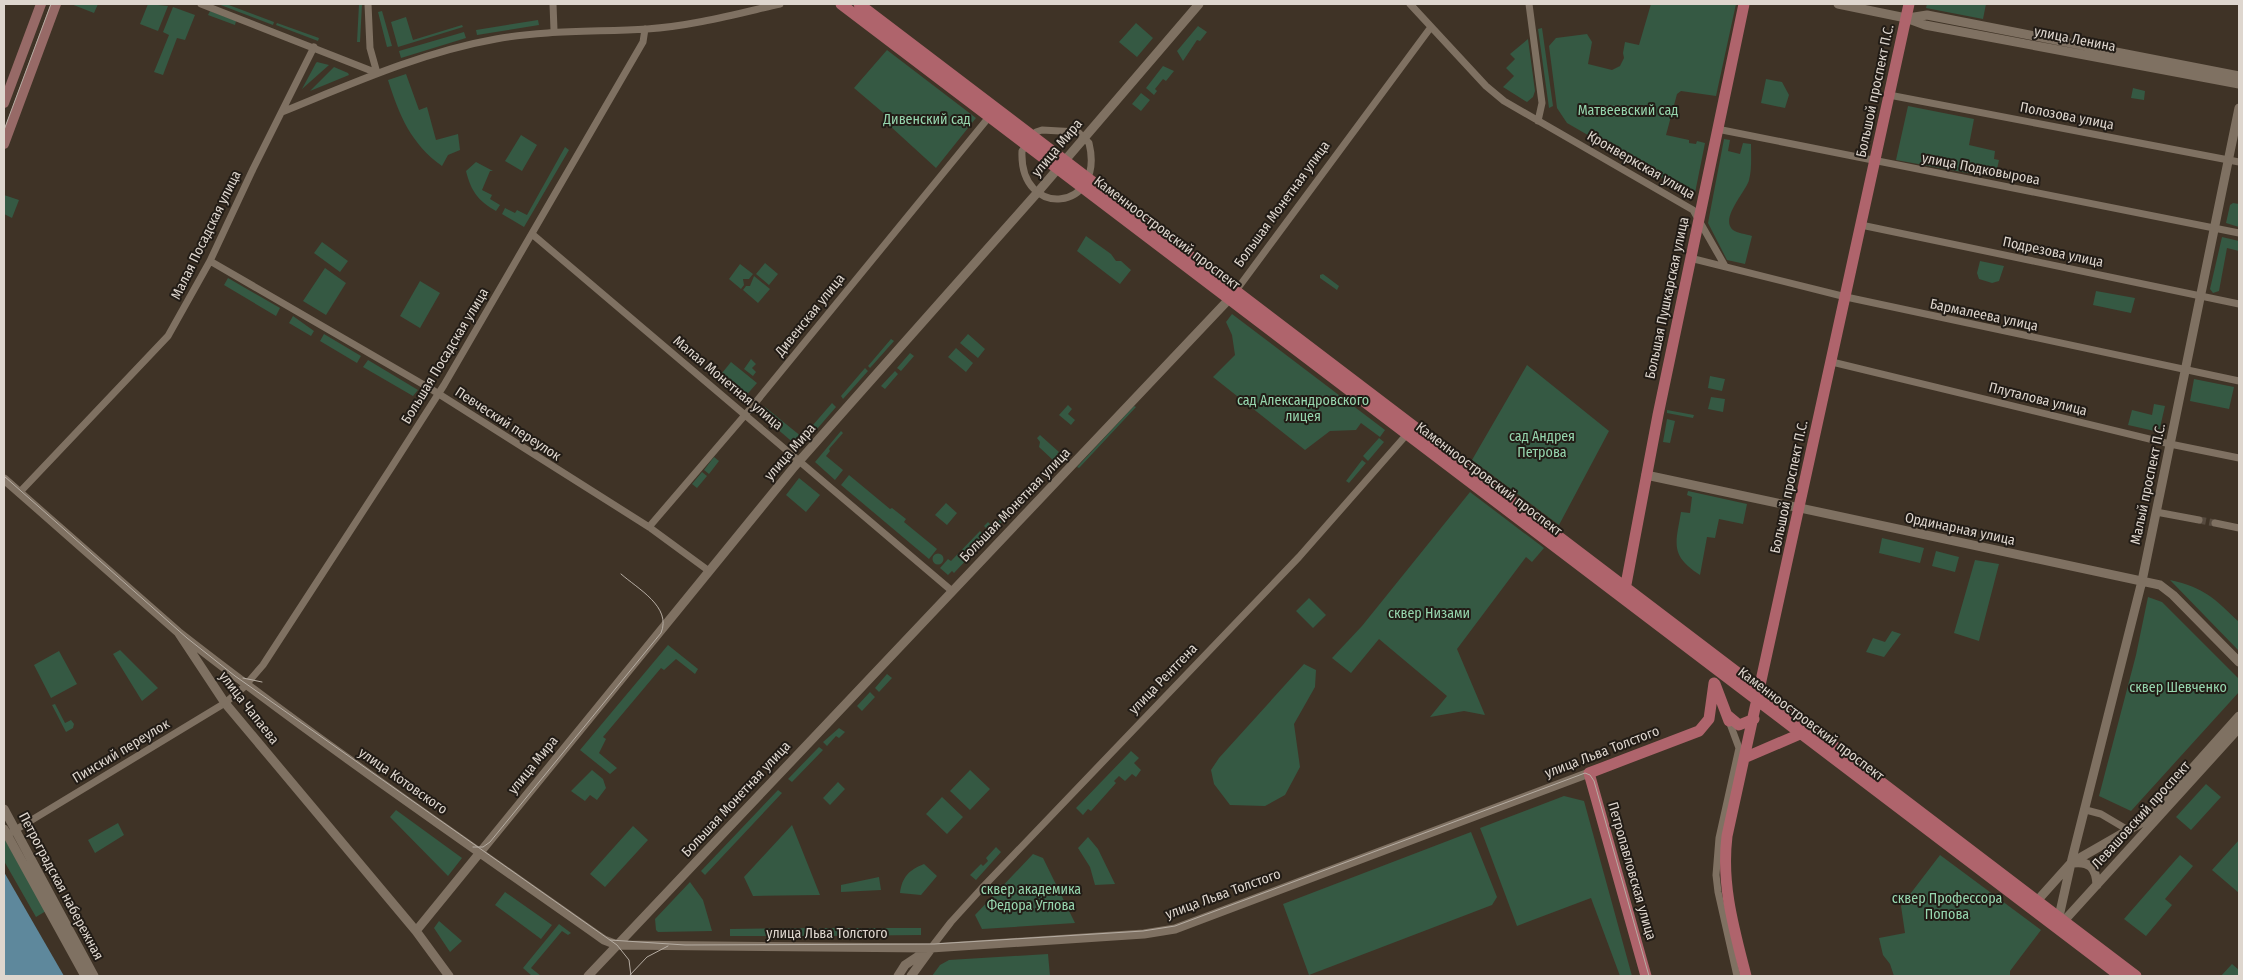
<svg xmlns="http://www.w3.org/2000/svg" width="2243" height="980" viewBox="0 0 2243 980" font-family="'Fira Sans Condensed',sans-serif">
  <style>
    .green { fill: #355943 }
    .water { fill: #5e889c }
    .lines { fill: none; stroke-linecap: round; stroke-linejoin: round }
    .minor-tunnel { stroke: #574b3f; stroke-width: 7; stroke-dasharray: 7 3.5; stroke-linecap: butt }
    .minor { stroke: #7f7162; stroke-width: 7 }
    .tertiary { stroke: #7f7162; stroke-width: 9 }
    .secondary { stroke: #976a67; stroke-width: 10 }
    .primary { stroke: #af646c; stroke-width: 11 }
    .tram { stroke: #b6ada3; stroke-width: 1 }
    .labels { text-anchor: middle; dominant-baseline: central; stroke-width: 4; stroke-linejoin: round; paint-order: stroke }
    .street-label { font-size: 14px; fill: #ded6ce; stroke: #221c16 }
    .park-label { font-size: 14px; fill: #97d7af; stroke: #221c16 }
  </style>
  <rect width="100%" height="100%" fill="#3f3326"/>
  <path class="green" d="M71 4H98L94 13Z
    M148 4 168 6 158 31 140 24Z
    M218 4H226L274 22 273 25Z
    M359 4H362L360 42H357Z
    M1651 4H1736L1716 96 1681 91 1677 94 1666 135 1689 140V143L1696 144 1697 141 1705 143 1695 193 1690 194 1567 123 1557 108 1549 46 1556 38 1587 34 1592 42 1588 64 1612 70 1620 66 1624 58 1623 53 1625 42 1639 45Z
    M1927 4H1986L1983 19 1926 8Z
    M173 7 195 15 185 40 177 38 163 75 154 72 169 35 163 32Z
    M210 11 236 21 235 25 208 15Z
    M382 11 392 46 387 47 378 12Z
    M406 17 413 40 462 25 463 27 398 47 391 22Z
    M538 20 539 25 477 35 476 30Z
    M277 23 319 38 318 41 276 25Z
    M1136 23 1153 38 1137 57 1119 42Z
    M1198 26 1207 32 1200 41 1197 40 1183 61 1177 51Z
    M1542 28 1553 106 1549 108 1538 29Z
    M464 32 466 38 401 58 399 51Z
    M1528 39 1535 91 1533 97 1527 102 1503 87 1514 76 1506 68 1515 59 1510 54Z
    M887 50 976 118 936 168 890 126 894 122 854 88Z
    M317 62 329 65 302 89 316 63Z
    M1163 66 1174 71 1166 81 1163 79 1155 89 1157 91 1154 95 1146 88Z
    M334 67 348 73 349 75 310 91Z
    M406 74 419 110 427 107 436 140 458 134 460 150 448 155 442 166C411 144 399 115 388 80Z
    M1766 79 1782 82 1789 95 1785 108 1761 103Z
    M2133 88 2145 91 2144 100 2131 98Z
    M1141 93 1150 100 1141 111 1132 104Z
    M1908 106 1974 119 1969 145 1995 151 1994 159 1999 160 1995 178 1896 160Z
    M521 135 537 145 522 171 505 161Z
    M1724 139 1730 140 1728 151 1740 154 1743 143 1751 144C1751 156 1752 169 1749 180 1747 190 1719 219 1733 230 1737 233 1746 234 1752 236L1745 264 1727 260 1708 223Z
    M565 147 569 150 524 227 502 214 505 208 515 213 517 210 527 215Z
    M476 162 493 171H490L482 190 492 195 490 199 500 205 496 211C478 201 471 191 466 171Z
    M4 195 19 200 12 218 4 214Z
    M2233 203 2239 204V227L2226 223 2230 205Z
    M1086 236 1111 254 1116 261H1121L1131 270 1120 284 1077 251Z
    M2222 237 2239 241V251L2227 248 2219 291 2213 293 2210 289Z
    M322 242 348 261 340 272 314 253Z
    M1980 261 2004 266 1999 281 1992 283 1979 279 1977 273Z
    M765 263 778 274 769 285 756 274Z
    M740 264 753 274 749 279H743L744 285 741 289 729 279Z
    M325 268 346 283 326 315 303 301Z
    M1323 274 1339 286 1337 290 1320 278V275Z
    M754 276 770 289 758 303 743 290 746 286H750Z
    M228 278 280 308 276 316 224 285Z
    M420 281 440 293 420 328 400 316Z
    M2096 291 2135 298 2131 313 2093 305Z
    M1232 314 1385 430 1380 437 1361 423 1356 430 1330 431 1305 450 1213 377 1235 355 1232 335 1226 322Z
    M293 316 314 331 311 336 289 323Z
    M324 334 361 356 357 363 320 341Z
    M968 334 985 349 978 358 960 343Z
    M891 339 894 341 870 368 868 366Z
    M956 348 973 363 966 372 948 357Z
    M910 353 914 356 901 371 897 368Z
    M751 359 756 364 752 368 756 372 753 376 744 369Z
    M368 360 418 390 413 396 363 367Z
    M731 362 757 383 743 399 718 378Z
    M1527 365 1609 431 1559 525 1472 460Z
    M865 368 868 371 843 399 841 396Z
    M895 371 898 374 885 389 881 386Z
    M1710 376 1725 379 1722 391 1708 388Z
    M2194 379 2234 387 2229 409 2190 401Z
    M1711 397 1725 399 1723 412 1708 409Z
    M832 403 836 407 817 429 813 425Z
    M2154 404 2165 406 2159 432 2128 425 2132 410 2152 415Z
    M1068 405 1072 409 1068 414 1075 420 1071 425 1059 415Z
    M1134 406 1136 407 1079 468 1077 467Z
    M765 407 802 437 810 428 814 431 804 443 796 445 762 416 761 413Z
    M1667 410 1694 415 1693 418 1667 413Z
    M1667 419 1675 421 1670 443 1663 442Z
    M841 431 843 433 829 449 830 451 826 456 843 470 835 480 815 462Z
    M1040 435 1059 452 1057 454 1059 456 1054 461 1039 447 1040 442 1037 438Z
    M1379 438 1384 442 1368 461 1363 456Z
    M714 457 719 461 709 474 704 470Z
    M1362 460 1366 463 1349 483 1346 481Z
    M702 472 707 476 697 488 692 484Z
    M849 475 890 509 892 508 906 519 904 522 937 549 929 559 841 485Z
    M799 478 820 495 806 512 786 495Z
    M1688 491 1747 504 1743 524 1719 519 1715 538 1707 537 1700 575C1669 555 1676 543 1681 512L1690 513 1692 497 1687 495Z
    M1470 492 1544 548 1532 562 1526 557 1457 649 1485 715 1464 711 1430 717 1447 696 1379 639 1351 673 1332 658 1362 626Z
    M946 503 957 513 947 525 935 515Z
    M1012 507 1013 511 991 533 984 526 988 522 993 527Z
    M980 531 987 538 954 573 952 571 948 575 940 568 948 559 951 561Z
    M1882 538 1924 548 1920 563 1879 553Z
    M1936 551 1959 557 1955 572 1932 566Z
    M932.5 559a5.5 5.5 0 1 1 11 0a5.5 5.5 0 1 1-11 0Z
    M1975 560 1999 564 1979 641 1954 633Z
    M2170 580C2205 588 2214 598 2239 622V651Z
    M2148 597 2162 602 2239 679V692L2131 811 2099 796 2136 655Z
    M1309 598 1326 615 1313 628 1296 611Z
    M1892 631 1901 634 1884 657 1866 652 1873 638 1885 642Z
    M668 645 698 669 695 674 676 659 664 670 661 668 603 737 606 739 599 753 617 768 610 774 580 750Z
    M120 650 158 688 142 701 113 654Z
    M59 651 77 684 51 698 34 665Z
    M1304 664 1316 670 1315 687 1294 724 1300 767 1285 795 1265 806 1230 805 1214 784 1211 770 1219 758Z
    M887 674 892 678 879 692 875 688Z
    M870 692 875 697 862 711 857 706Z
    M55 704 65 723 71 720 74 724 73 728 66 732 52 705Z
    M839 728 845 732 839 738 836 736 827 746 823 742Z
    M819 747 823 750 792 782 788 779Z
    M1131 751 1139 758 1134 763 1141 770 1136 777 1132 774 1125 781 1119 776 1114 781 1116 783 1091 811 1088 809 1083 815 1076 808Z
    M592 770 603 779 606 788 597 800 590 795 585 801 571 791Z
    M970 770 990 789 970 810 950 791Z
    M838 782 845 789 830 805 823 798Z
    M2206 784 2221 797 2191 830 2176 817Z
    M778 790 782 793 705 875 701 871Z
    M1564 796 1584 801 1632 976H1620L1591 898 1517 926 1484 838 1480 828Z
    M942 797 963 817 947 834 926 814Z
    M396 810 462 858 448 876 390 817Z
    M118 823 124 835 95 853 88 840Z
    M792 825 820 895 753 896 744 877Z
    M633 826 648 840 605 887 590 874Z
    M1471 832 1497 897 1492 905 1309 975 1283 904Z
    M1088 837 1098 849 1115 884 1095 885 1090 867 1078 848Z
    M4 838 46 911 36 917 4 861Z
    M2239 840V893L2212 870Z
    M996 847 1001 852 976 880 970 875 981 864 983 866 988 861 986 858Z
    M1033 854 1043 858 1075 923 982 929 975 915Z
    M1940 855 2041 930 2010 971V976H1894L1890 964 1883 955 1879 938 1905 933 1901 906Z
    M2180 855 2193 866 2165 899 2172 905 2146 936 2124 919Z
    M924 864 937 876 921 895 900 893C902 877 909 870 924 864Z
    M879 877 881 890 841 892V885Z
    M690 882 703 900 712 931 658 932 656 930 655 919Z
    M505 892 552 925 541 939 495 905Z
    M439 921 462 941 450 952 434 928Z
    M559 924 571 933 568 935 562 931 531 968 541 976H532L523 968Z
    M814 928V936H730V929Z
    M819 928H921V935L820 936Z
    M1048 954 1050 976H932L940 965 949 960Z
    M2232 964 2239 970V976H2221Z"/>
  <path class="water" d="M4 872 64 976H4Z"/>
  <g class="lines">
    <path class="minor-tunnel" d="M2199 520 2215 523"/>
    <path class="minor" d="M201 4 377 73
      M368 4 370 48 377 73
      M553 4 554 30
      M1410 4 1486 86 1504 101 1693 210 1725 266
      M1529 4 1542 103 1538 121
      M1889 95 2239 162
      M282 112C351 84 422 52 496 39 546 30 596 32 647 29 692 26 736 14 780 4
      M1717 129 2239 233
      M1042 130 1078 132 1089 143C1106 212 1019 220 1022 151L1036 132Z
      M1861 225 2239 304
      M532 234 952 591
      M1690 258 1846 297 2239 381
      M210 261 431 389 649 527 709 571
      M1235 292 1431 27
      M1832 362 2170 444 2239 458
      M19 493 168 336 210 261 253 169 314 47
      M2156 512 2199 520
      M2215 523 2239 528
      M649 527 751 408 989 117
      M1729 721 1739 748 1719 838 1716 875 1718 892 1737 976
      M2086 810 2101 814 2128 830
      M7 835 225 703 244 687 263 665 391 468 444 385 643 42 645 29
      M931 948 951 922 981 889 1299 557 1408 433"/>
    <path class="tertiary" d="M1838 4 1906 18 1925 25 2239 84
      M1908 18 1927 15 2239 76
      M1646 475 2160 585 2173 595 2239 662
      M4 479 178 632 225 703 416 931 449 976
      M178 632C316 740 461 839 604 940L617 945 931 948 1144 934 1175 929 1589 773
      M4 809 94 976
      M4 829 85 976
      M2073 863C2090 861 2096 868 2097 885
      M2036 902 2071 863 2146 820 2239 716
      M2058 921 2071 863 2142 581 2239 108
      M2063 922 2239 728
      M416 931 794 467 1037 193 1199 4
      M588 976 1232 296
      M898 976 905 965 929 949
      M911 976 930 950"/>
    <path class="secondary" d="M4 103 41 4
      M4 144 56 4"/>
    <path class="primary" d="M841 4 2120 976
      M859 4 2136 976
      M1624 595 1658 415 1744 4
      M1715 684 1729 721
      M1727 715 1739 725 1754 719
      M1744 758 1800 734
      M1646 976 1589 773 1699 731 1709 719 1714 683
      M1746 976C1734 929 1721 885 1727 836L1909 4"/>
    <path class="tram" d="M4 130 51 4
      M4 476 187 638 235 676 617 945 629 960 631 976
      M243 678 262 682
      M473 847H483L490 842 661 633C672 607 638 589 621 574
      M610 940 685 945 934 944 1143 931 1175 926 1585 773 1590 775 1594 781 1649 976
      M629 976 647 957 668 946"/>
  </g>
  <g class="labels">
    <g class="street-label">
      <text transform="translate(2075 39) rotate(11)">улица Ленина</text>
      <text transform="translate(1875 91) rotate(-78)">Большой проспект П.С.</text>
      <text transform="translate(2067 116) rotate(11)">Полозова улица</text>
      <text transform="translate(1057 148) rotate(-50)">улица Мира</text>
      <text transform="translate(1641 165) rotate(30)">Кронверкская улица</text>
      <text transform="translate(1981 169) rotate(11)">улица Подковырова</text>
      <text transform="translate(1282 204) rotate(-54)">Большая Монетная улица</text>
      <text transform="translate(1167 233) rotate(37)">Каменноостровский проспект</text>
      <text transform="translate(206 235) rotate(-64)">Малая Посадская улица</text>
      <text transform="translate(2053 252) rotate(12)">Подрезова улица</text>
      <text transform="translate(1667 298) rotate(-78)">Большая Пушкарская улица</text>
      <text transform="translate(810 315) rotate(-51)">Дивенская улица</text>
      <text transform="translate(1984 315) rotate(12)">Бармалеева улица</text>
      <text transform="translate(445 356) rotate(-59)">Большая Посадская улица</text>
      <text transform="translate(728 383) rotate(40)">Малая Монетная улица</text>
      <text transform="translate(2038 399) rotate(14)">Плуталова улица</text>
      <text transform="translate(508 424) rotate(33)">Певческий переулок</text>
      <text transform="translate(790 452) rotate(-49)">улица Мира</text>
      <text transform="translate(1489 479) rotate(37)">Каменноостровский проспект</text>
      <text transform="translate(2148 484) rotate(-78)">Малый проспект П.С.</text>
      <text transform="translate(1789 487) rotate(-78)">Большой проспект П.С.</text>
      <text transform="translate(1015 505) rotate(-46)">Большая Монетная улица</text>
      <text transform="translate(1960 529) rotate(12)">Ординарная улица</text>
      <text transform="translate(1163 679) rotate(-46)">улица Рентгена</text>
      <text transform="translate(249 708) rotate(52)">улица Чапаева</text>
      <text transform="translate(1811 724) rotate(37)">Каменноостровский проспект</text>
      <text transform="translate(121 751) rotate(-31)">Пинский переулок</text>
      <text transform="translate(1602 752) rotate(-21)">улица Льва Толстого</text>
      <text transform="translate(533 765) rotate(-51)">улица Мира</text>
      <text transform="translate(403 781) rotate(35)">улица Котовского</text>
      <text transform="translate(736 799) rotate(-47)">Большая Монетная улица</text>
      <text transform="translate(2141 815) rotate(-48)">Левашовский проспект</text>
      <text transform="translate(1632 871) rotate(74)">Петропавловская улица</text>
      <text transform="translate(61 886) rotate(62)">Петроградская набережная</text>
      <text transform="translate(1223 894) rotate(-20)">улица Льва Толстого</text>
      <text x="827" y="933">улица Льва Толстого</text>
    </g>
    <g class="park-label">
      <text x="1628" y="110">Матвеевский сад</text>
      <text x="927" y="119">Дивенский сад</text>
      <text x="1303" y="400">сад Александровского<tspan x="1303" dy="16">лицея</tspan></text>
      <text x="1542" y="436">сад Андрея<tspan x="1542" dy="16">Петрова</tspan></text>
      <text x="1429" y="613">сквер Низами</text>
      <text x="2178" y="687">сквер Шевченко</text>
      <text x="1031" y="889">сквер академика<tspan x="1031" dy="16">Федора Углова</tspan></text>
      <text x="1947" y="898">сквер Профессора<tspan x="1947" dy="16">Попова</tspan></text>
    </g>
  </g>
  <rect width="2243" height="980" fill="none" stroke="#ded6ce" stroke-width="10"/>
</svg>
